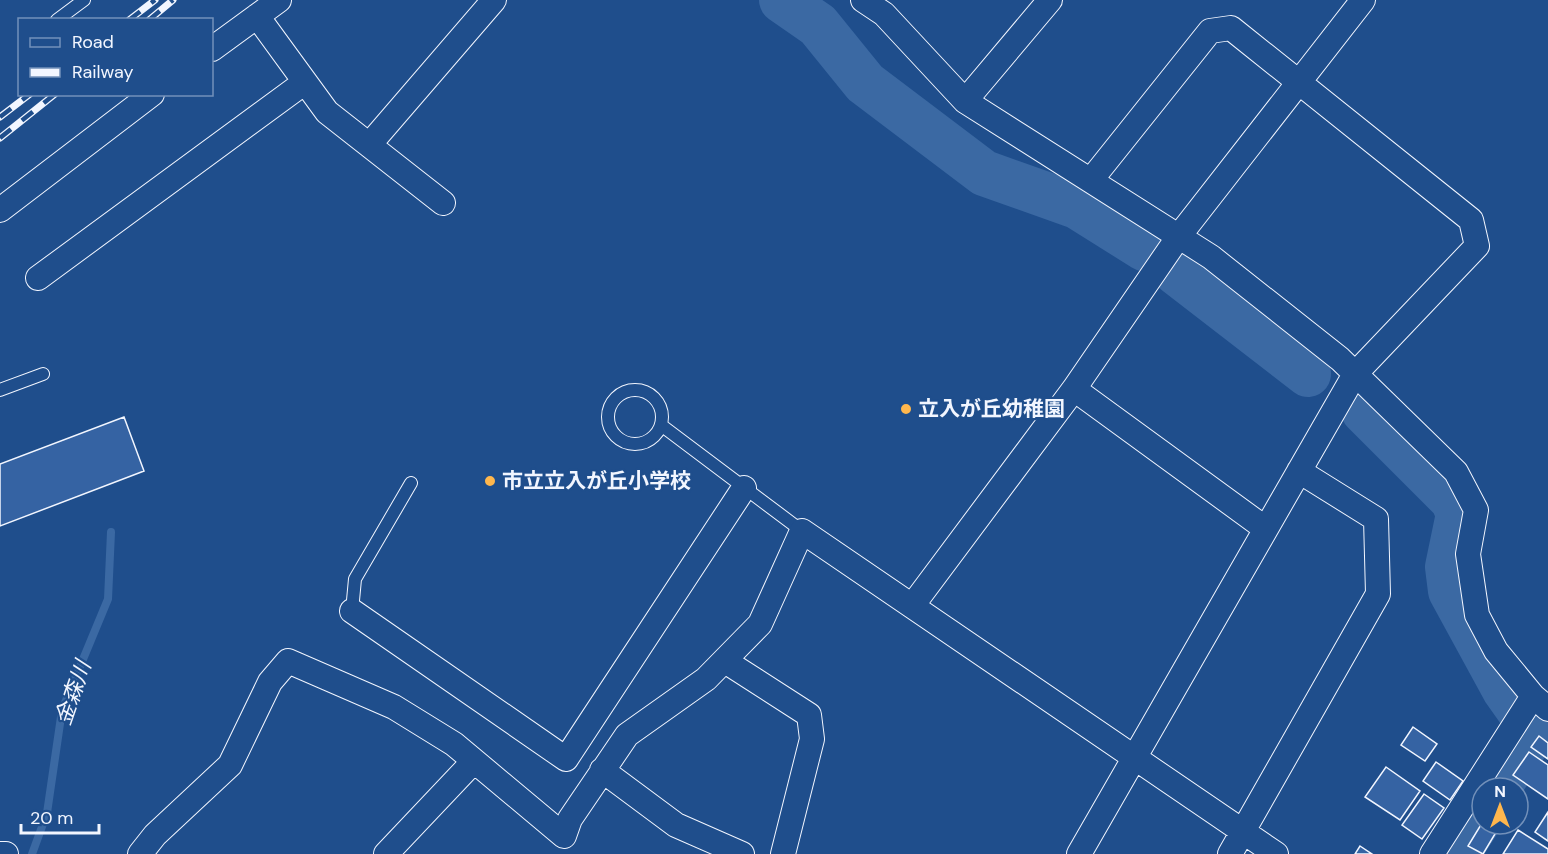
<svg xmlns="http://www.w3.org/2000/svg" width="1548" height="854" viewBox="0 0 1548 854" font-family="'DM Sans','Noto Sans JP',sans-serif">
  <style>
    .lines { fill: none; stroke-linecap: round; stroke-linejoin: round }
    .stream { stroke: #3b69a3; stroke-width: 8 }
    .river { stroke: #3b69a3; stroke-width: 46 }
    .building { fill: #3563a3; stroke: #f2f6ff; stroke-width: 1.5 }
    .lane-casing { stroke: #f2f6ff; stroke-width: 14 }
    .street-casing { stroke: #f2f6ff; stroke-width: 26 }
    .lane { stroke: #1f4e8c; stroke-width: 12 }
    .street { stroke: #1f4e8c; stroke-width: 24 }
    .rail-casing { stroke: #f2f6ff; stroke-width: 7 }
    .rail { stroke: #1f4e8c; stroke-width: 4.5; stroke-dasharray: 14; stroke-linecap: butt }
    .poi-dot { fill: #ffb74d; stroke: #1f4e8c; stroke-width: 2 }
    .labels { text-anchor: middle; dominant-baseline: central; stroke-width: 4.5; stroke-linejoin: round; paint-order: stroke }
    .poi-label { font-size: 21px; font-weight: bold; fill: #f2f6ff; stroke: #1f4e8c; text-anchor: start }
    .water-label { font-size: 22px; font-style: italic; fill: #f2f6ff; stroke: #1f4e8c }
  </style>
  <rect width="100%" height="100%" fill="#1f4e8c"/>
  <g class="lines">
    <path class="stream" d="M32 854 47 813 62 710 108 599 111 532"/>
    <path class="river" d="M782 0 818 25 865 83 984 173 1077 206 1144 248
      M1176 272 1308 374
      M1364 411 1453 500 1459 514 1448 567 1451 591 1505 690 1534 731 1498 788
      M1457 854 1482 815"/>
  </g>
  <path class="building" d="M124 417 144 471 0 526V464Z
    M1413 727 1437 744 1425 761 1401 745Z
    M1539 736 1548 743V759L1531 747Z
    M1529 752 1548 765V799L1513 775Z
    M1436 762 1463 781 1450 800 1423 781Z
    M1386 767 1420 791 1400 820 1365 797Z
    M1424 794 1444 808 1422 839 1402 825Z
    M1548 812V841L1535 832Z
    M1482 823 1501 824 1483 854 1468 846Z
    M1518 830 1548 849V854H1503Z
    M1360 846 1372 854H1355Z"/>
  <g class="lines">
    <g class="lane-casing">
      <path id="lane" d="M57 20 84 0
        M608 417a27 27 0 1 1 54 0a27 27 0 1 1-54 0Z
        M0 390 43 374
        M661 425 802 531
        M352 611 355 579 411 483"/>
    </g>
    <g class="street-casing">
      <path id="street" d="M863 0 884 14 965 101 1211 257 1340 359 1456 472 1476 510 1468 554 1477 615 1496 651 1533 696 1548 709
        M257 16 327 112 443 203
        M212 49 279 0
        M965 101 1050 0
        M369 145 494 0
        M0 210 152 94
        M38 278 305 82
        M1074 389 1266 529
        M912 606 1074 389 1179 236 1363 0
        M352 611 566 759 744 488
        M725 661 809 715 812 739 783 854
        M602 770 676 825 742 854
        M0 854H6
        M140 854 155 835 230 765 270 682 288 661 394 707 454 744 564 836 570 819 627 735 706 679 760 624 802 531 1276 854
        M386 854 474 761
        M1079 854 1355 374 1477 246 1471 220 1231 28 1210 31 1091 180
        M1230 854 1378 594 1376 519 1299 471
        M1432 854 1533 696"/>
    </g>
    <use href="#lane" class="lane"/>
    <use href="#street" class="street"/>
    <g class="rail-casing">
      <path id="rail" d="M129 20 155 0
        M149 20 173 0
        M0 117 30 94
        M0 138 55 94"/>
    </g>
    <use href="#rail" class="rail"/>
  </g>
  <g class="poi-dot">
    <circle cx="906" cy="409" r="6"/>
    <circle cx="490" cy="481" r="6"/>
  </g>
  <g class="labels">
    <g class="poi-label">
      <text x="918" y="409">立入が丘幼稚園</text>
      <text x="502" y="481">市立立入が丘小学校</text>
    </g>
    <g class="water-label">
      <text transform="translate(73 693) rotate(-71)">金森川</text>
    </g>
  </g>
  <rect x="18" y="18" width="195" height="78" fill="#1f4e8c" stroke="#7391ba" stroke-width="1.5"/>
  <rect x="30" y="38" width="30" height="9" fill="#1f4e8c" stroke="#7391ba" stroke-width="1.5"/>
  <text x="72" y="48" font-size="18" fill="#f2f6ff">Road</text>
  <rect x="30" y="68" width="30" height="9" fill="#f2f6ff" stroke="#7391ba" stroke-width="1.5"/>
  <text x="72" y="78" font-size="18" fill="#f2f6ff">Railway</text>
  <g transform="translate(1500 806)"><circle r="28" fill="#1f4e8c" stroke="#7391ba" stroke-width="1.5"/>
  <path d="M0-4.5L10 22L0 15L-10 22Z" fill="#ffb74d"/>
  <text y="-9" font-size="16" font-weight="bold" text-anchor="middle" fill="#f2f6ff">N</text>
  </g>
  <path d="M21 824v9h78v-9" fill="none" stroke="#f2f6ff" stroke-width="3"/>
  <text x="30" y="824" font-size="18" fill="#f2f6ff" stroke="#1f4e8c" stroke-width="4.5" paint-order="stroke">20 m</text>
</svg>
